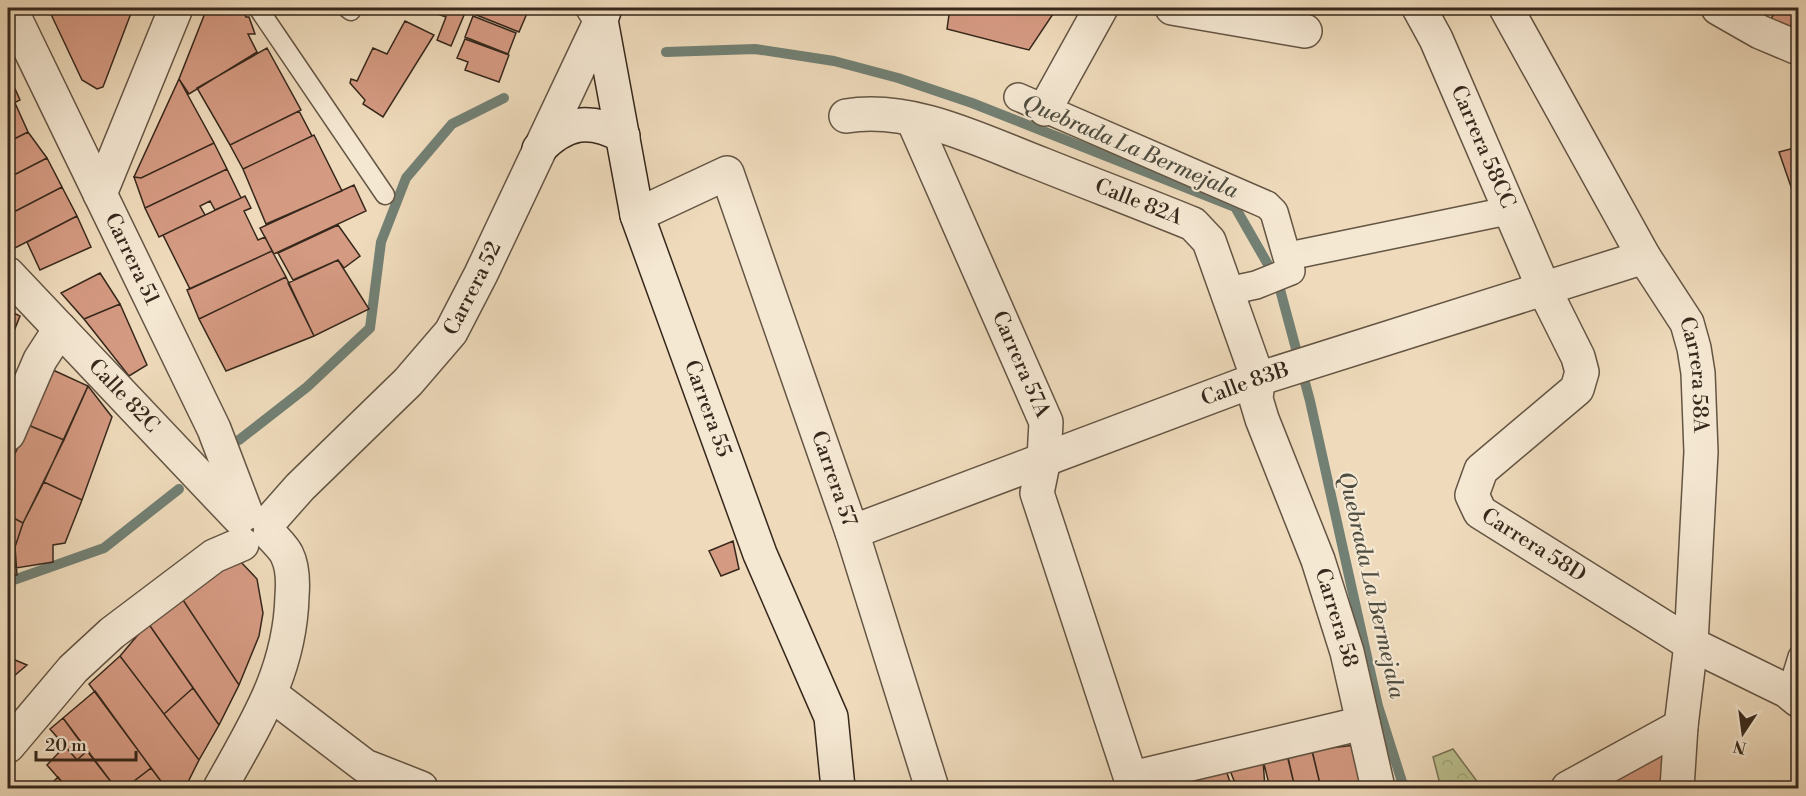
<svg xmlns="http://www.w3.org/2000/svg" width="1806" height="796" viewBox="0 0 1806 796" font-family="'Libre Bodoni',serif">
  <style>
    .park { fill: url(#park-crowns); stroke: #787456; stroke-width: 1.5 }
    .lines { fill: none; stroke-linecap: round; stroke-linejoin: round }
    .stream { stroke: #728074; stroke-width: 10 }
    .building { fill: #d59a82; stroke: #36281c; stroke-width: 1.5 }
    .service-casing { stroke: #645544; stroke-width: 21 }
    .pedestrian-casing { stroke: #645544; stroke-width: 30 }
    .minor-casing { stroke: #645544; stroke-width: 36 }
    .tertiary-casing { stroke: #645544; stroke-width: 36 }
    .secondary-casing { stroke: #36281c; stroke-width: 36 }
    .service { stroke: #f5e8d3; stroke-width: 18 }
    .pedestrian { stroke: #f5e8d3; stroke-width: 27 }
    .minor { stroke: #f5e8d3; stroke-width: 33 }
    .tertiary { stroke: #f5e8d3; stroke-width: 33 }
    .secondary { stroke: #f5e8d3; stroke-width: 33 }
    .labels { text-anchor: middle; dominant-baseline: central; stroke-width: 4.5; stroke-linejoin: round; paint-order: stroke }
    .street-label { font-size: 21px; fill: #36281c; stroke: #f5e8d3 }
    .water-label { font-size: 22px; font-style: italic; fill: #4f4d40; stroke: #f5e8d3 }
  </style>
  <defs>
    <pattern id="park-crowns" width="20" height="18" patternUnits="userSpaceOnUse" patternTransform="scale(1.5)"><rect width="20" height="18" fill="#bbc08f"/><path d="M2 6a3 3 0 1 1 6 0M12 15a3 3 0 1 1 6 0" fill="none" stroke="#a1a57b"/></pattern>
  </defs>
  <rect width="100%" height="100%" fill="#efdbbc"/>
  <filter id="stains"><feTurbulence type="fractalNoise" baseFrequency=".00333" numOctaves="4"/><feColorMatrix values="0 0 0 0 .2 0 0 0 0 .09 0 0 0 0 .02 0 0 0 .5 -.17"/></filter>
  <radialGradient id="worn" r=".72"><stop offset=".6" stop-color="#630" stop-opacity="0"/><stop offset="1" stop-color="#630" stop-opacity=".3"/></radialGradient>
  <path class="park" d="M1453 749 1482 788H1441L1433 757Z"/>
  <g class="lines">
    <path class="stream" d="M666 52 755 49 834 61 898 78 972 103 1235 207 1278 282 1310 401 1378 706 1404 788
      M239 440 307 387 370 328 381 242 406 178 452 124 504 98
      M8 582 104 548 179 489"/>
  </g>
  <path class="building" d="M54 8H133L103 87 97 89 82 80 49 10Z
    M207 8H241L246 17H249L255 34H248L257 52 189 94 179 79Z
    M421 8H467L451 46 437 40 446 17Z
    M476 8H519L528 11 519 32 474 14Z
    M950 8H1057L1029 50 947 29Z
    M1778 8H1798V29L1770 20Z
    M473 16 516 33 508 54 465 37Z
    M405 21 434 35 383 117 363 104 365 100 350 83 351 79 357 81 373 48 387 54Z
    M465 39 509 55 499 82 465 70 468 62 457 58Z
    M267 48 301 110 230 145 197 88Z
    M8 73 20 100 8 106Z
    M179 79 214 143 141 178 134 177Z
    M15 103 28 132 8 142V106Z
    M299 111 312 136 243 169 230 145Z
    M28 132 47 158 8 178V142Z
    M314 135 342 191 266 224 243 169Z
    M214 143 227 169 145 208 134 177 141 178Z
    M1798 147V207L1779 152Z
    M47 158 62 187 8 215V178Z
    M227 169 241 198 215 210 210 201 200 206 205 215 159 237 145 208Z
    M354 185 366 211 274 254 260 228Z
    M62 187 77 216 13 249 8 240V215Z
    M245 196 251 208 244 211 258 240 265 237 272 251 190 289 163 235Z
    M77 216 91 247 40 270 27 242Z
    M338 225 360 256 344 268 338 260 293 280 278 253Z
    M272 251 286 277 199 319 187 290Z
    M338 260 369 309 314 336 288 283Z
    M100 273 120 304 84 319 61 293Z
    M286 277 314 336 226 371 199 319Z
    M8 302 13 308 14 313 8 310Z
    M120 304 147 365 129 376 84 319Z
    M8 310 20 316 8 346Z
    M53 370 88 386 64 440 28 425Z
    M88 386 112 417 82 500 44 482Z
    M28 425 64 440 23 523 8 515V469Z
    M44 482 82 500 65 543 53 545V562L16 568 15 547 23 523Z
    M8 515 23 523 15 547 8 548Z
    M733 541 739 569 721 576 709 551Z
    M15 547 17 575H8V548Z
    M238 559 257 579 263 613 259 636 239 685 183 600Z
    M183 600 239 685 219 725 148 623Z
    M148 623 193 688 164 714 120 656Z
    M120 656 199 760 185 788H166L89 684Z
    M8 657 27 665 8 681Z
    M193 688 219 725 199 760 164 714Z
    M95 691 151 768 125 788 115 787 63 718Z
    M63 718 87 751 77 760 50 729Z
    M1356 745 1365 788H1321L1312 750Z
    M65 746 77 760 87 751 115 787 67 788 47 765Z
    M1664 749 1660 788H1593Z
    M1312 751 1321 788H1295L1287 755Z
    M1287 753 1295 788H1270L1263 760Z
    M1263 760 1265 788H1237L1229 768Z
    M151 768 166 788H125Z
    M1226 770 1232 788H1150Z
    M58 777 67 788H47Z"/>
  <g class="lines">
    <g class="service-casing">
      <path id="service" d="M258 8 385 195
        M347 8 351 11
        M1787 691 1798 655"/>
    </g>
    <g class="pedestrian-casing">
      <path id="pedestrian" d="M1018 97 1267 205 1274 212 1291 271 1256 285 1228 291
        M1289 256 1512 210"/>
    </g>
    <g class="minor-casing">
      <g id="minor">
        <path d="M1172 8 1305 31"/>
        <path id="s1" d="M1419 8 1436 39 1544 289 1578 357 1582 372 1577 389 1481 470 1472 495 1480 512 1691 644 1787 691 1798 700"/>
        <path id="s2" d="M1506 8 1644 257 1687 323 1694 348 1698 373 1701 452 1691 644 1681 726 1677 788"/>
        <path d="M1718 8 1760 32 1798 48"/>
        <path d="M1045 109 1101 8"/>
        <path id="s3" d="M846 116C913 105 983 142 1044 165 1094 185 1144 204 1193 224L1209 241 1258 379 1256 399 1262 419 1318 560 1347 652 1378 788"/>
        <path id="s4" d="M913 120 1046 422 1044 459 1037 493 1134 788"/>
        <path d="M100 194 176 8"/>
        <path id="s5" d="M637 215 727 173 852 532 932 788"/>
        <path id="s6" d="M8 274 239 518"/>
        <path d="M8 434 40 360 60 329"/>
        <path id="s7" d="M852 532 1258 379 1644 257"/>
        <path d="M272 695 365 766 421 788"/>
        <path d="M1132 778 1363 723"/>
        <path d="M1568 788 1681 726"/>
      </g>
    </g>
    <g class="tertiary-casing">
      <g id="tertiary">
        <path id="s8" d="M10 8 214 429 246 513"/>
        <path id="s9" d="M269 522 300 487 408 382 451 332 481 274 601 20 593 8"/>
        <path d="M8 746 73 669 112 633 214 556 242 544"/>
        <path d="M220 788C255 725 290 672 292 596 293 583 293 567 287 555 284 548 275 540 270 534"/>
      </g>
    </g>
    <g class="secondary-casing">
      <g id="secondary">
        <path id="s10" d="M605 8 601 20 637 215 760 554 831 717 838 788"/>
        <path d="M539 149C566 121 590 118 623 136"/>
      </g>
    </g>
    <use href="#service" class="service"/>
    <use href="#pedestrian" class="pedestrian"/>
    <use href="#minor" class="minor"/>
    <use href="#tertiary" class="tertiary"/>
    <use href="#secondary" class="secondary"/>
  </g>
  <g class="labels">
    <g class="street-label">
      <text stroke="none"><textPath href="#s1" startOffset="153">Carrera 58CC</textPath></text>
      <text stroke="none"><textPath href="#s3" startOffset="308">Calle 82A</textPath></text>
      <text stroke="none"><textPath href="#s8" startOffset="279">Carrera 51</textPath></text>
      <text stroke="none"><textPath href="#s9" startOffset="312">Carrera 52</textPath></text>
      <text stroke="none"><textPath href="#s4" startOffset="267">Carrera 57A</textPath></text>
      <text stroke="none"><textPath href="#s2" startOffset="416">Carrera 58A</textPath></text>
      <text stroke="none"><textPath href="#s7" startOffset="420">Calle 83B</textPath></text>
      <text stroke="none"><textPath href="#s6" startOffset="168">Calle 82C</textPath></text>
      <text stroke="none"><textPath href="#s10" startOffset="417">Carrera 55</textPath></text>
      <text stroke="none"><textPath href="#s5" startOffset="423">Carrera 57</textPath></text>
      <text stroke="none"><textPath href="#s1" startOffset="651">Carrera 58D</textPath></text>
      <text stroke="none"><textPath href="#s3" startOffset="790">Carrera 58</textPath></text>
    </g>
    <g class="water-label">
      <text transform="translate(1130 147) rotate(23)">Quebrada La Bermejala</text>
      <text transform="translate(1371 585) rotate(77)">Quebrada La Bermejala</text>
    </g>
  </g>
  <rect width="1806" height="796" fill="none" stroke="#efdbbc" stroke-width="30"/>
  <rect x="9" y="9" width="1788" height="778" fill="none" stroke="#36281c" stroke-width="3"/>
  <rect x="15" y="15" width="1776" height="766" fill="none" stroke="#36281c" stroke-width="1.5"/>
  <g transform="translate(1743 733) rotate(193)" stroke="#f5e8d3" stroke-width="4.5" paint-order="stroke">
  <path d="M0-4.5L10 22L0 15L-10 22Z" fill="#36281c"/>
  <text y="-9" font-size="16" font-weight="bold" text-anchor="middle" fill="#36281c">N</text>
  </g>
  <path d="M36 751v9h100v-9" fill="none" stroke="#36281c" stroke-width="3"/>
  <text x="45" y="751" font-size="18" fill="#36281c" stroke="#f5e8d3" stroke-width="4.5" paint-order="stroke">20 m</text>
  <rect width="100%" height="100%" filter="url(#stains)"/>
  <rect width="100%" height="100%" fill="url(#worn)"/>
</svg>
